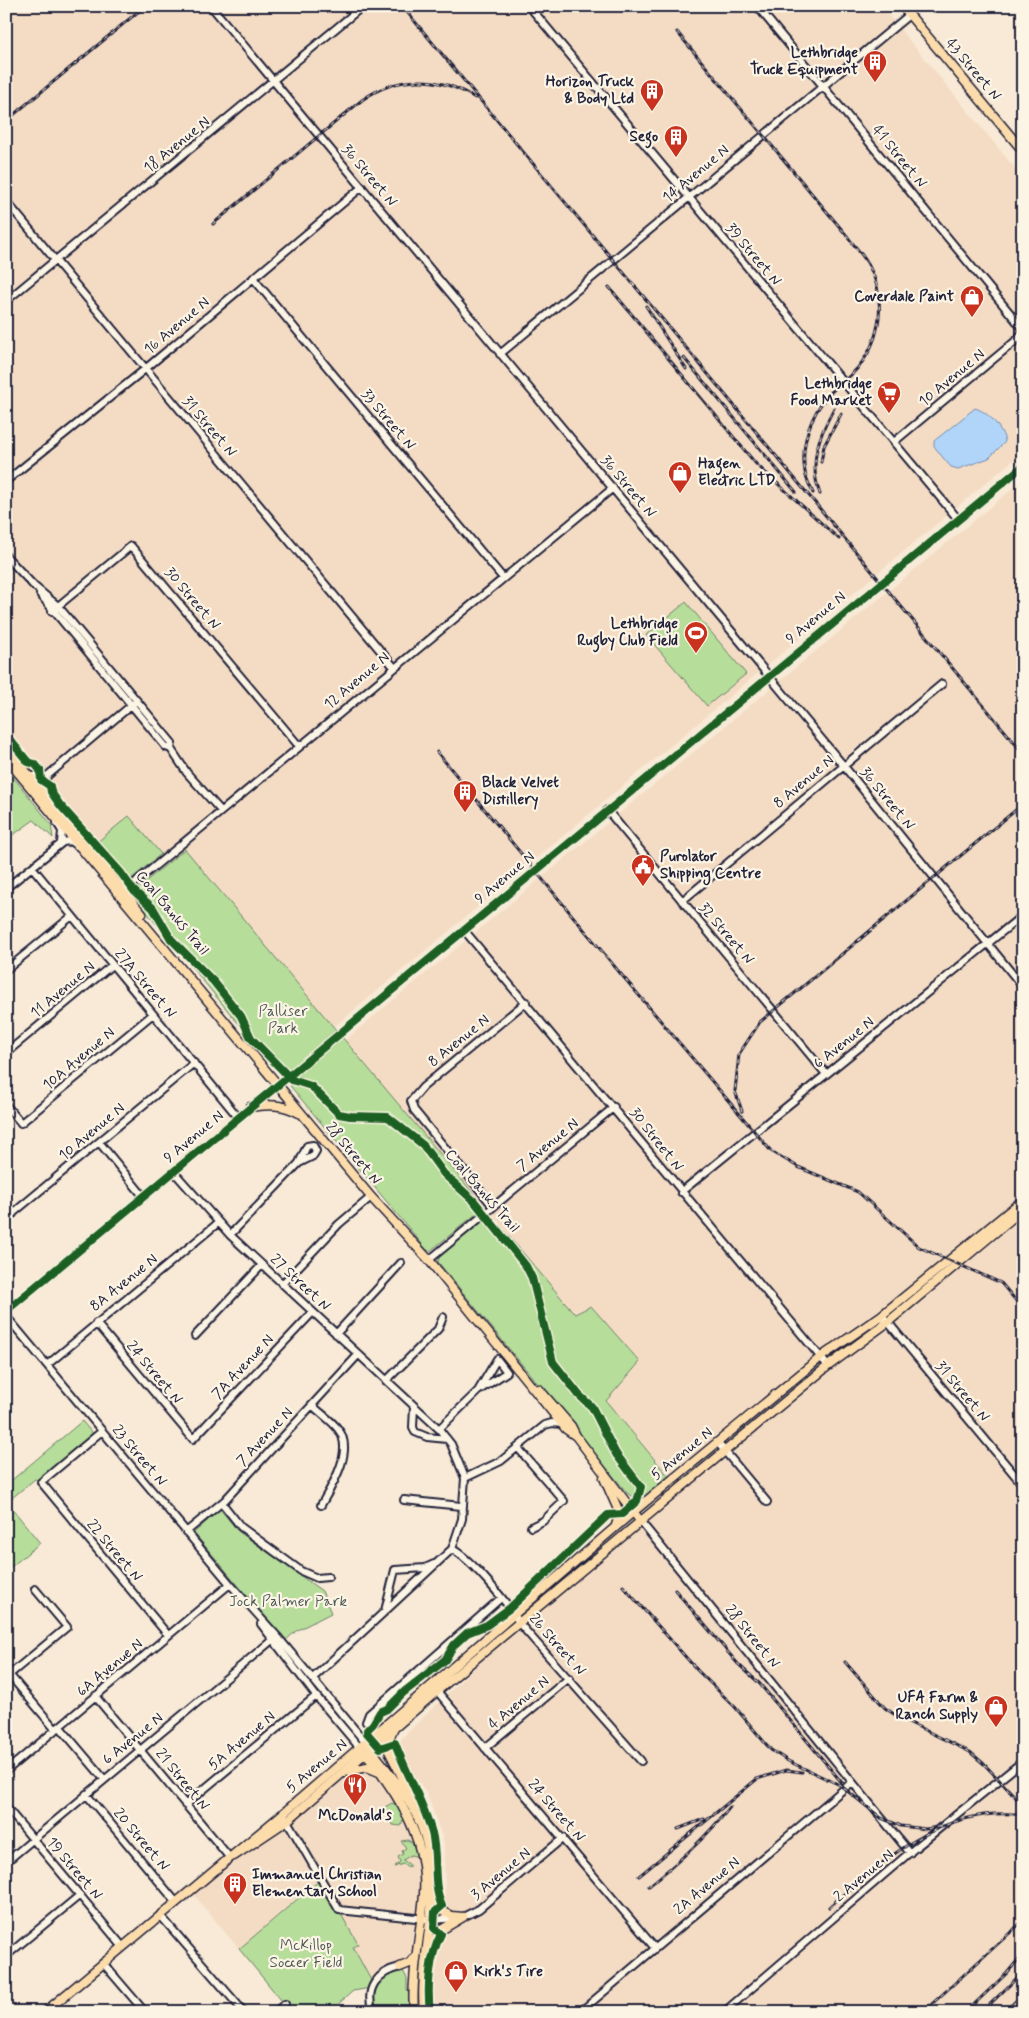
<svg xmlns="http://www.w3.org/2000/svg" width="1029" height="2018" viewBox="0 0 1029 2018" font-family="Mynerve,sans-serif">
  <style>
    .built { fill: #f4dcc4 }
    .green { fill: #b6dd99; stroke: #6c806a }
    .water { fill: #b0d5f9; stroke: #778dad }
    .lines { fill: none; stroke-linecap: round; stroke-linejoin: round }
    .minor-casing { stroke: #22223b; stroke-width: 10 }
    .major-casing { stroke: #22223b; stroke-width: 11 }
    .highway-casing { stroke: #22223b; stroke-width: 12 }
    .minor { stroke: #fcf5e5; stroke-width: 6 }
    .major { stroke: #fddcac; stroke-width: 8 }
    .highway { stroke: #fddcac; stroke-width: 9 }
    .rail-casing { stroke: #22223b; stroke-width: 3 }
    .rail { stroke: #fcf5e5; stroke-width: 1; stroke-dasharray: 4; stroke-linecap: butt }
    .cycleway-casing { stroke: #fcf5e5; stroke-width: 11 }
    .cycleway { stroke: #1b5e20; stroke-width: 8 }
    .labels { text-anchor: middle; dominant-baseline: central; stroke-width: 4.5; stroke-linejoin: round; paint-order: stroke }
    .poi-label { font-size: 15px; font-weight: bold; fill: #22223b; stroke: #fcf5e5; text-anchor: end }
    .street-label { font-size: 15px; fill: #22223b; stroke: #fcf5e5 }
    .park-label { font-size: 15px; fill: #4e5a57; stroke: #fcf5e5 }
  </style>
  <rect width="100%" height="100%" fill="#f8ead6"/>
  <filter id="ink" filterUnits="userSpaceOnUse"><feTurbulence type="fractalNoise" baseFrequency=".02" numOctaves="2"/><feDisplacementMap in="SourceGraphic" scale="10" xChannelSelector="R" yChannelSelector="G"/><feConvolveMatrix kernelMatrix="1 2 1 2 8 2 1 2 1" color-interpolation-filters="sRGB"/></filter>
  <g filter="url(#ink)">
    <path class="built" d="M6 6H881L1023 178V452L334 1027 185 849 161 854 129 816 97 841 6 732Z
      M1023 480V1200L882 1315 821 1357 668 1474 606 1401 640 1362 591 1306 575 1314 345 1040Z
      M1023 1212V2000L1011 2012H434L433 1986 443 1939 445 1900 444 1842 427 1794 400 1755V1741L404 1736 509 1634 816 1379 877 1336Z
      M372 1769 398 1797 423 1866 416 1956 373 1984 353 1947 358 1944 321 1879 239 1949 190 1890 339 1777 351 1771Z"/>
    <path class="green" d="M686 602 746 674 707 706 646 635Z
      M6 768 51 824 53 838 34 820 6 840Z
      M129 816 161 854 125 884 121 883 91 847Z
      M185 849 336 1030 288 1071H279L266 1057 133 896 134 891Z
      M342 1037 485 1207 430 1251 427 1250 291 1087 290 1083 295 1076Z
      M491 1215 575 1314 591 1306 640 1362 606 1401 670 1478 648 1495 635 1498 628 1494 438 1262 439 1257Z
      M82 1421 93 1434 37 1480 35 1479 7 1502 40 1543 6 1571V1485Z
      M220 1509 238 1531 322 1591 331 1613 296 1631 285 1641 194 1533Z
      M392 1803 398 1806 404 1818 401 1826 393 1825 385 1807Z
      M408 1840 414 1844 418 1857 411 1855 403 1860 410 1865 409 1867 403 1864 394 1867 400 1862 398 1857 403 1854 402 1851 406 1848 401 1841Z
      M321 1879 358 1944 353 1947 373 1984 371 1988 353 1991 329 2012H291L239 1949Z
      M403 1971 407 1978V1991L411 1992V2012H378C368 1990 381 1974 403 1971Z"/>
    <path class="water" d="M975 408C989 412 1003 429 1005 442L989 458 958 469 951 467 944 459 934 446V441Z"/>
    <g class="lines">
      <g class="minor-casing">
        <path id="minor" d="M211 6 843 765 1023 987
          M529 6 958 519
          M757 6 1023 329
          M6 201 394 667
          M253 278 503 578
          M6 301 363 6
          M500 354 909 15
          M894 442 1019 338 1023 330
          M6 481 144 370 362 187
          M6 556 34 586 58 606 172 743 171 749
          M40 594 166 747 171 749
          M52 611 131 546 299 746
          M171 749 187 773 221 811
          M30 776H47
          M42 792 47 776 134 703
          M607 810 826 1074
          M57 823 62 831 61 843
          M32 867 238 1117
          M6 888 63 842 70 841 77 846
          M120 895 613 488
          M682 901 942 684
          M464 930 828 1366
          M6 970 72 916
          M6 1053 112 965
          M6 1105 21 1123 153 1014
          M99 1142 144 1197
          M174 1172 230 1235 439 1429 451 1444 465 1478
          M681 1192 1023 915
          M6 1206 13 1214
          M493 1206 414 1110 411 1101 423 1087 526 1002
          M6 1219 194 1063
          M230 1235 299 1163 307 1146 313 1145 316 1151 313 1156 299 1163
          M429 1260 614 1107
          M282 1284 339 1224 371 1197
          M6 1311 1023 466
          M882 1315 1023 1485
          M6 1316 230 1584 277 1636 366 1743
          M96 1323 193 1439 312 1313
          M336 1334 401 1263
          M195 1336 262 1265
          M47 1365 218 1223
          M386 1381 438 1329 443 1317
          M312 1405C320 1413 331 1420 338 1429 355 1450 332 1486 321 1505
          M414 1407 413 1427 415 1432 427 1437 447 1439
          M439 1429 478 1391 497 1359 507 1372 478 1391
          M102 1431 41 1482 168 1635
          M718 1443 767 1502
          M518 1448 564 1501 543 1521 531 1527
          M465 1478 501 1461 545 1425 552 1423 562 1424
          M404 1500 461 1506
          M222 1503 241 1527 301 1571 317 1578 328 1577
          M641 1522 910 1853
          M186 1532 225 1500 358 1355
          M452 1549C470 1558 510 1605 519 1623L641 1761
          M385 1611 395 1570 425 1568 434 1564
          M261 1624 316 1696 360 1748
          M7 1672 56 1730
          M9 1675 67 1627 35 1589
          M313 1678 452 1549 462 1519 465 1478
          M437 1691 654 1947
          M95 1696 230 1858
          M366 1722 369 1714 501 1598
          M60 1727 104 1779
          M485 1748 569 1678
          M6 1771 230 1584
          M86 1794 176 1902
          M185 1805 316 1696
          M6 1807 123 1947
          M285 1817 339 1910 435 1920 463 1917 479 1909 563 1838
          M6 1862 277 1636
          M160 1915 244 2012
          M6 1956 80 1895
          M103 1963 145 2012
          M275 2012 285 2004
          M373 2012C364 1988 378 1972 400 1967
          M580 2012 852 1782
          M724 2012 915 1848 1023 1761"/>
      </g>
      <g class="major-casing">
        <path id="major" d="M902 6 1023 151
          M6 747 142 914
          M6 758 371 1197 429 1260 566 1429 576 1436
          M250 1107C268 1104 283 1104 299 1113
          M539 1389 571 1426 576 1436 641 1522
          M604 1478 620 1514 616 1525
          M392 1732 388 1742 389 1751 417 1806
          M369 1747C420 1811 437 1836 430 1920 427 1951 421 1981 424 2012
          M363 1751C397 1791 428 1839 424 1894 421 1933 411 1973 414 2012
          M350 1771 367 1767 379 1772
          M234 1856 288 1820 437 1691 725 1451 828 1366 888 1322 1023 1209
          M432 1890 440 1910 452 1916 463 1917
          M428 1948 441 1930 463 1917
          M400 1967 410 1963 416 1956
          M45 2012 280 1816 633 1512 821 1357 882 1315 1023 1200"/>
      </g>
      <g class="highway-casing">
        <path id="highway" d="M1011 2012 1023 2000"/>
      </g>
      <use href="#minor" class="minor"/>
      <use href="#major" class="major"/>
      <use href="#highway" class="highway"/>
      <g class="rail-casing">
        <path id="rail" d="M402 6 1023 753
          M677 32 848 237C855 247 865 257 870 268 886 299 881 338 860 365 852 376 839 384 829 394 811 414 800 444 805 472 806 479 810 486 813 493
          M6 121 145 6
          M213 224 362 100C397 75 439 75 475 98
          M609 287 756 464 839 539
          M646 306 686 369
          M684 358 796 492
          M821 462 824 446 841 414
          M820 494C808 462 819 436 834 408
          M437 752 620 973 771 1151 798 1167 858 1192 919 1247 1001 1283 1023 1309
          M742 1111 735 1091 739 1054 760 1022 1023 804
          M623 1586 698 1671 735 1707 771 1750 788 1761 840 1785 881 1818 901 1826 926 1829 943 1826
          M675 1590 738 1664 759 1683 843 1784
          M845 1662 885 1708 900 1718 970 1752 984 1764 1023 1805
          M678 1829 704 1819
          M639 1876 757 1779 786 1770 802 1772
          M649 1886C679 1861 706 1838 730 1807
          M829 1907C886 1859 942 1805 1023 1815
          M923 2012 1023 1921
          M966 2012 1007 1973 1023 1954
          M982 2012 1023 1972"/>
      </g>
      <use href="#rail" class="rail"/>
      <g class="cycleway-casing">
        <path id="cycleway" d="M6 735 28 762 35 764 40 770 41 780 50 786 51 792 60 805 121 873 134 891 153 908 171 939 214 982 241 1016 251 1038 292 1080 311 1086 339 1114 350 1116 388 1117 423 1145 444 1174 474 1201 526 1266 532 1278 553 1362 579 1395 592 1407 616 1454 641 1487 637 1501 622 1514 608 1515 510 1608 487 1625 467 1633 454 1645 445 1660 404 1692 387 1709 380 1712 373 1724 367 1730V1733L380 1748 395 1743C406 1773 423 1801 432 1833 438 1856 432 1885 442 1906L435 1912 434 1928 441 1934C429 1957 427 1987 430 2012
          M6 1311 1023 466"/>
      </g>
      <use href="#cycleway" class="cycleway"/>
    </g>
  </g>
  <defs>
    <g id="building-pin" transform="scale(1.25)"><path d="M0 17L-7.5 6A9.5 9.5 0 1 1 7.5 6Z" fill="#c8321e" stroke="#fcf5e5"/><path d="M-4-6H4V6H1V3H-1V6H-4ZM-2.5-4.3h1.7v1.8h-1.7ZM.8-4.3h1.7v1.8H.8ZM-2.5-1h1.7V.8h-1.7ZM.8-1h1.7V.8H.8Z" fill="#fff"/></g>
    <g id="shop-pin" transform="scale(1.25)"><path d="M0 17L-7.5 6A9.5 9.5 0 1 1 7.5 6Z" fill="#c8321e" stroke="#fcf5e5"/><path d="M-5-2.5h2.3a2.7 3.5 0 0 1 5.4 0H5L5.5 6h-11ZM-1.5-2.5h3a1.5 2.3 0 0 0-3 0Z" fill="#fff"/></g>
    <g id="supermarket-pin" transform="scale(1.25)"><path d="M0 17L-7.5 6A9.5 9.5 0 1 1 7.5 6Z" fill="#c8321e" stroke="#fcf5e5"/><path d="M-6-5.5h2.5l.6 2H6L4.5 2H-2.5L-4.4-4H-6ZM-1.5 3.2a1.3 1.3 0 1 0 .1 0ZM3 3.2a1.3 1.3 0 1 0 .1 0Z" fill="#fff"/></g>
    <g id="stadium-pin" transform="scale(1.25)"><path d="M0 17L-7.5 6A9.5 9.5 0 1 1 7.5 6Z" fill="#c8321e" stroke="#fcf5e5"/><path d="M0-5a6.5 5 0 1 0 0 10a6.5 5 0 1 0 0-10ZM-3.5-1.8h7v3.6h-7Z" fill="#fff"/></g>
    <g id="civic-pin" transform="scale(1.25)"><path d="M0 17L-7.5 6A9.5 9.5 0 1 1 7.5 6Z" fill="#c8321e" stroke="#fcf5e5"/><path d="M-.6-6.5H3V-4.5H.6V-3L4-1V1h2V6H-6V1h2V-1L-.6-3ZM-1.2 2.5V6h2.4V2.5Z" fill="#fff"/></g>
    <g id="restaurant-pin" transform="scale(1.25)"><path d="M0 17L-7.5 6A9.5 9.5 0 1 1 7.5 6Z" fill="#c8321e" stroke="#fcf5e5"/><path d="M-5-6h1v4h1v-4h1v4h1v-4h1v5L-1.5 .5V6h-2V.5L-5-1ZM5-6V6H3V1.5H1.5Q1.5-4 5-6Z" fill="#fff"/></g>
  </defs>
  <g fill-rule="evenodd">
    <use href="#building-pin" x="875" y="62"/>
    <use href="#building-pin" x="652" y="91"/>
    <use href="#building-pin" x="676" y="137"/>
    <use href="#shop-pin" x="972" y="297"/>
    <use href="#supermarket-pin" x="889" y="393"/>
    <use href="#shop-pin" x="680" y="473"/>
    <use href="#stadium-pin" x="696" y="633"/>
    <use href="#building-pin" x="465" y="792"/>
    <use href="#civic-pin" x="643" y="866"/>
    <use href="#shop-pin" x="996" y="1707"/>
    <use href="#restaurant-pin" x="355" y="1785"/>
    <use href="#building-pin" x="235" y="1884"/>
    <use href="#shop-pin" x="456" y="1972"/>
  </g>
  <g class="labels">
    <g class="poi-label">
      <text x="858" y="53">Lethbridge<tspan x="858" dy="17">Truck Equipment</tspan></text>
      <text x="634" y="82">Horizon Truck<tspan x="634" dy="17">&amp; Body Ltd</tspan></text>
      <text x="658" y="137">Sego</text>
      <text x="954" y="297">Coverdale Paint</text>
      <text x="872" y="384">Lethbridge<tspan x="872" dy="17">Food Market</tspan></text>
      <text x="698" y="464" text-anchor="start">Hagen<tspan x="698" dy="17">Electric LTD</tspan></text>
      <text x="678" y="624">Lethbridge<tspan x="678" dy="17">Rugby Club Field</tspan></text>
      <text x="482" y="783" text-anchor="start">Black Velvet<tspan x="482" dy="17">Distillery</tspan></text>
      <text x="660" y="857" text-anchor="start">Purolator<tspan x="660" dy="17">Shipping Centre</tspan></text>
      <text x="978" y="1698">UFA Farm &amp;<tspan x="978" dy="17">Ranch Supply</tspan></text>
      <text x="355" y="1816" text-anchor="middle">McDonald's</text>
      <text x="252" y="1875" text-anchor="start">Immanuel Christian<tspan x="252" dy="17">Elementary School</tspan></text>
      <text x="474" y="1972" text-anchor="start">Kirk's Tire</text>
    </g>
    <g class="street-label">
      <text transform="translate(973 70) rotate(50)">43 Street N</text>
      <text transform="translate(177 145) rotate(-39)">18 Avenue N</text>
      <text transform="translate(899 157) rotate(51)">41 Street N</text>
      <text transform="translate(696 174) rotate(-40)">14 Avenue N</text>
      <text transform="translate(369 176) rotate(50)">36 Street N</text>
      <text transform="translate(753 255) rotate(50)">39 Street N</text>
      <text transform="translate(177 326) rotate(-40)">16 Avenue N</text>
      <text transform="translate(952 378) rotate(-40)">10 Avenue N</text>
      <text transform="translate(388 420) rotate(50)">33 Street N</text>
      <text transform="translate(209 427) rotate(50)">31 Street N</text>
      <text transform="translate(628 487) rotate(50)">36 Street N</text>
      <text transform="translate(192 599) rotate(50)">30 Street N</text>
      <text transform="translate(816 618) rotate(-40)">9 Avenue N</text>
      <text transform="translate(357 681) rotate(-40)">12 Avenue N</text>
      <text transform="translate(804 782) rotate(-40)">8 Avenue N</text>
      <text transform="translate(887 799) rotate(51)">36 Street N</text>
      <text transform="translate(505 878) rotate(-40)">9 Avenue N</text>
      <text transform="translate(172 913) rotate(50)">Coal Banks Trail</text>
      <text transform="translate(726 934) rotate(50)">32 Street N</text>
      <text transform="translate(145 984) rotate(50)">27A Street N</text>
      <text transform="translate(63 990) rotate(-40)">11 Avenue N</text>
      <text transform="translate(459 1041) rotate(-39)">8 Avenue N</text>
      <text transform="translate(844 1043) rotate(-39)">6 Avenue N</text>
      <text transform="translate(79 1059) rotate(-40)">10A Avenue N</text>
      <text transform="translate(92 1132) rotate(-40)">10 Avenue N</text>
      <text transform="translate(194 1137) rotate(-40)">9 Avenue N</text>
      <text transform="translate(656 1140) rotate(52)">30 Street N</text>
      <text transform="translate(548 1145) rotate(-39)">7 Avenue N</text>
      <text transform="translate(353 1154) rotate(50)">28 Street N</text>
      <text transform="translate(482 1191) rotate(49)">Coal Banks Trail</text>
      <text transform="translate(124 1283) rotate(-39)">8A Avenue N</text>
      <text transform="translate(300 1283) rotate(43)">27 Street N</text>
      <text transform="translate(243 1367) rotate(-47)">7A Avenue N</text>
      <text transform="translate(154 1373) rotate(50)">24 Street N</text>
      <text transform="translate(962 1392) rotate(50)">31 Street N</text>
      <text transform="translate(265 1437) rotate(-47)">7 Avenue N</text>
      <text transform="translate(682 1454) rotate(-39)">5 Avenue N</text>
      <text transform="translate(139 1456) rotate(50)">23 Street N</text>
      <text transform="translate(114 1551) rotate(50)">22 Street N</text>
      <text transform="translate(752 1637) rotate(51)">28 Street N</text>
      <text transform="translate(557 1645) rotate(49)">26 Street N</text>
      <text transform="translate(110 1668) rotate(-40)">6A Avenue N</text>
      <text transform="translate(519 1703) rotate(-40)">4 Avenue N</text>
      <text transform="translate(133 1739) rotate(-39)">6 Avenue N</text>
      <text transform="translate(242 1741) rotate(-40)">5A Avenue N</text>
      <text transform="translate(317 1766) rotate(-40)">5 Avenue N</text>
      <text transform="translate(182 1780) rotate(51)">21 Street N</text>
      <text transform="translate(556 1811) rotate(49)">24 Street N</text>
      <text transform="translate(141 1840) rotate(50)">20 Street N</text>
      <text transform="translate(74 1869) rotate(50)">19 Street N</text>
      <text transform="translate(501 1874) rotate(-40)">3 Avenue N</text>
      <text transform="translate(864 1876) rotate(-40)">2 Avenue N</text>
      <text transform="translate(707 1886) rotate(-40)">2A Avenue N</text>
    </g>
    <g class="park-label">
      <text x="283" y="1012">Palliser<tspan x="283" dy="17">Park</tspan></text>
      <text x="288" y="1602">Jock Palmer Park</text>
      <text x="306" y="1946">McKillop<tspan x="306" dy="17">Soccer Field</tspan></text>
    </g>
  </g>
  <rect width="1029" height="2018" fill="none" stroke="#fcf5e5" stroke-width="25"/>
  <rect x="12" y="12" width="1004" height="1993" fill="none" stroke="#22223b" stroke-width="2" filter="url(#ink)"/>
</svg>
